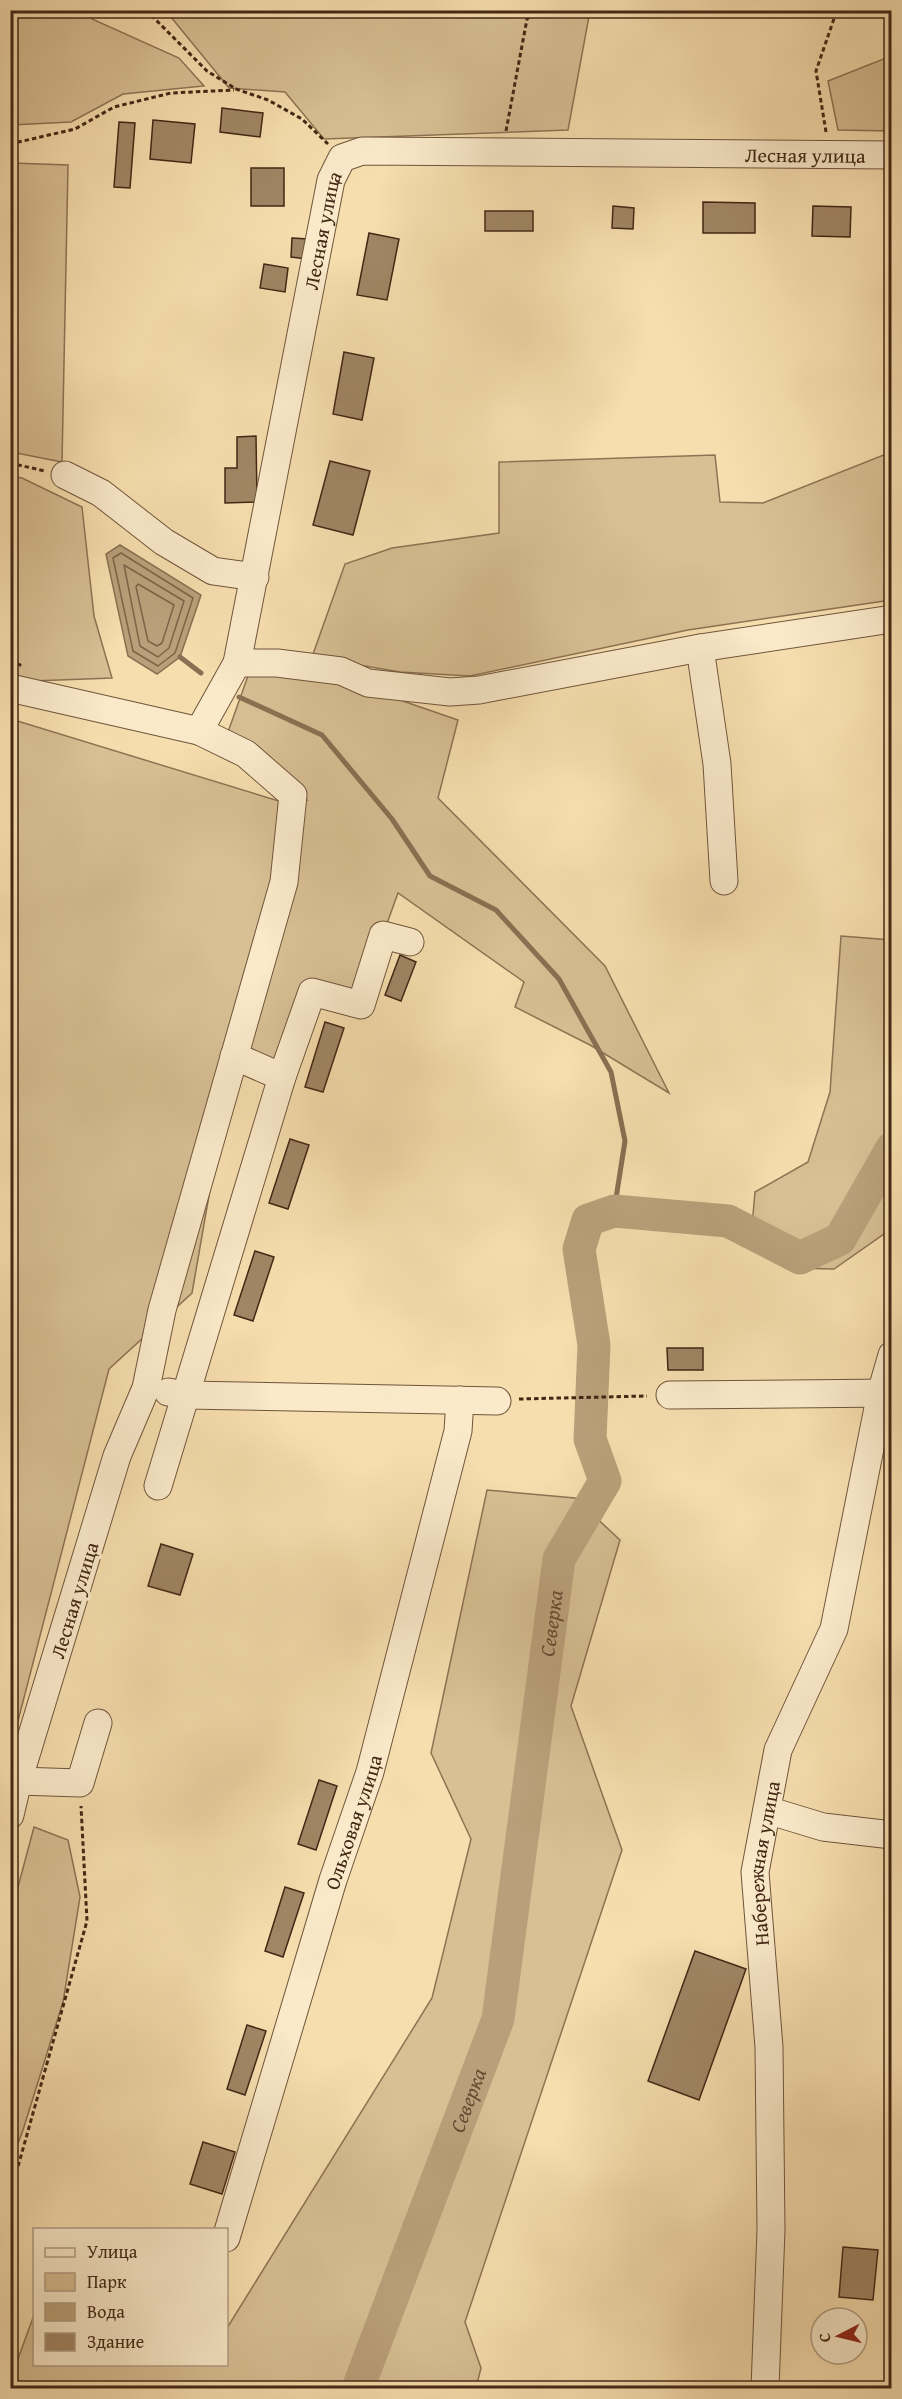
<svg xmlns="http://www.w3.org/2000/svg" width="902" height="2399" viewBox="0 0 902 2399" font-family="'Gentium Book Plus',serif">
  <style>
    .green { fill: #d8bf94; stroke: #8e7354; stroke-width: 1.5 }
    .water { fill: #baa07a; stroke: #8a7052; stroke-width: 1.5 }
    .lines { fill: none; stroke-linecap: round; stroke-linejoin: round }
    .shore { stroke: #7e6448; stroke-width: 1.5 }
    .stream { stroke: #8a7052; stroke-width: 5 }
    .river { stroke: #baa07a; stroke-width: 33 }
    .building { fill: #a18665; stroke: #432715; stroke-width: 1.5 }
    .minor-casing { stroke: #70553b; stroke-width: 29 }
    .path { stroke: #432715; stroke-width: 3; stroke-dasharray: 4.5 3; stroke-linecap: butt }
    .minor { stroke: #faeaca; stroke-width: 27 }
    .labels { text-anchor: middle; dominant-baseline: central; stroke-width: 6; stroke-linejoin: round; paint-order: stroke }
    .street-label { font-size: 20px; fill: #432715; stroke: #faeaca }
    .water-label { font-size: 21px; font-style: italic; fill: #674b33; stroke: #faeaca }
  </style>
  <rect width="100%" height="100%" fill="#f7deae"/>
  <filter id="stains"><feTurbulence type="fractalNoise" baseFrequency=".00333" numOctaves="4"/><feColorMatrix values="0 0 0 0 .2 0 0 0 0 .09 0 0 0 0 .02 0 0 0 .5 -.17"/></filter>
  <radialGradient id="worn" r=".72"><stop offset=".6" stop-color="#630" stop-opacity="0"/><stop offset="1" stop-color="#630" stop-opacity=".3"/></radialGradient>
  <path class="green" d="M10 11H90L92 19 179 58 204 86 123 94 71 122 11 125Z
    M166 11H590L568 130 324 139 285 92 229 88Z
    M891 56V131L838 130 828 81Z
    M11 163 68 165 62 462 11 452Z
    M891 452V600L688 630 470 676 400 672 312 657 345 564 392 548 499 533V462L715 455 720 502 763 503Z
    M11 476 22 478 82 507 94 616 112 678 32 681 11 676Z
    M249 673 342 680 458 720 438 798 605 966 669 1093 590 1045 515 1007 524 982 398 893 359 1001 310 987 281 1069 235 1047 192 1293 109 1369 11 1748V719L282 802 307 800 228 732Z
    M841 936 891 940V1229L834 1269 788 1268 750 1248 755 1192 808 1162 830 1092Z
    M487 1490 575 1498 620 1540 571 1706 622 1850 465 2322 481 2368 476 2388H11V2378L34 2315V2364H226L227 2328 432 1998 471 1839 431 1753Z
    M34 1827 68 1840 80 1897 63 2002 23 2130 11 2162V1913Z"/>
  <path class="water" d="M120 545 201 595 180 657 157 674 128 656 106 554Z"/>
  <g class="lines">
    <path class="shore" d="M121 553 193 598 175 653 158 666 133 651 113 558Z
      M124 565 184 601 169 648 158 657 140 646Z
      M138 584 174 605 162 643 157 646 148 641 136 587Z"/>
    <path class="stream" d="M180 657 201 673
      M239 697 322 735 392 819 430 876 496 910 559 979 611 1072 625 1141 614 1211"/>
    <path class="river" id="s1" d="M358 2388 498 2019 559 1559 605 1481 590 1439 594 1345 579 1249 588 1220 614 1211 728 1221 800 1258 840 1239 892 1148"/>
  </g>
  <path class="building" d="M222 108 263 113 260 137 220 132Z
    M153 120 195 124 191 163 150 159Z
    M119 122 135 123 130 188 114 187Z
    M251 168H284V206H251Z
    M703 202 755 203V233H703Z
    M613 206 634 208 633 229 612 228Z
    M813 206 851 207 850 237 812 236Z
    M485 211H533V231H485Z
    M369 233 399 239 387 300 357 295Z
    M292 238 308 239 307 259 291 257Z
    M264 264 288 268 285 292 260 288Z
    M344 352 374 358 362 420 333 414Z
    M256 436 257 502 225 503V468H237V437Z
    M330 461 370 471 353 535 313 525Z
    M400 955 416 962 401 1001 385 995Z
    M325 1022 344 1028 323 1092 305 1087Z
    M290 1139 309 1145 288 1209 269 1203Z
    M255 1251 274 1257 253 1321 234 1315Z
    M667 1348H703V1370H668Z
    M161 1544 193 1554 180 1595 148 1586Z
    M319 1780 337 1786 316 1850 298 1844Z
    M285 1887 304 1893 283 1957 265 1951Z
    M695 1951 746 1969 699 2100 648 2081Z
    M247 2025 266 2031 245 2095 227 2089Z
    M203 2142 235 2152 222 2194 190 2184Z
    M843 2247 878 2250 873 2300 839 2297Z"/>
  <g class="lines">
    <g class="minor-casing">
      <g id="minor">
        <path d="M65 475 101 493 164 542 213 571 255 577"/>
        <path d="M700 648 717 764 724 881"/>
        <path d="M237 663H277L341 671 368 683 450 692 479 690 700 648 892 619"/>
        <path d="M10 688 199 731 246 754 293 795 284 882 162 1310 146 1388 117 1456 18 1781 10 1815"/>
        <path id="s2" d="M199 731 237 663 331 180 342 158 362 151 892 155"/>
        <path d="M234 1056 282 1077"/>
        <path d="M168 1392 185 1395 497 1401"/>
        <path d="M670 1395 892 1393"/>
        <path d="M158 1486 282 1077 312 992 361 1005 383 935 410 942"/>
        <path d="M18 1781 80 1783 98 1723"/>
        <path d="M767 1810 823 1827 892 1835"/>
        <path id="s3" d="M226 2238 333 1880 370 1772 458 1431 460 1400"/>
        <path id="s4" d="M765 2388 771 2230 769 2047 755 1872 778 1750 834 1629 881 1393 892 1355"/>
      </g>
    </g>
    <path class="path" d="M146 10 207 71 236 89 268 100 302 119 328 144
      M506 131 527 19 539 10
      M826 132 816 71 837 10
      M10 144 75 129 114 107 171 93 234 90
      M10 463 45 471
      M10 661 23 666
      M519 1399 647 1396
      M10 2195 87 1921 81 1806"/>
    <use href="#minor" class="minor"/>
  </g>
  <g class="labels">
    <g class="street-label">
      <text stroke="none"><textPath href="#s2" startOffset="1059">Лесная улица</textPath></text>
      <text stroke="none"><textPath href="#s2" startOffset="519">Лесная улица</textPath></text>
      <text transform="translate(74 1600) rotate(-73)">Лесная улица</text>
      <text stroke="none"><textPath href="#s3" startOffset="435">Ольховая улица</textPath></text>
      <text stroke="none"><textPath href="#s4" startOffset="526">Набережная улица</textPath></text>
    </g>
    <g class="water-label">
      <text stroke="none"><textPath href="#s1" startOffset="794">Северка</textPath></text>
      <text stroke="none"><textPath href="#s1" startOffset="308">Северка</textPath></text>
    </g>
  </g>
  <rect width="902" height="2399" fill="none" stroke="#f7deae" stroke-width="36"/>
  <rect x="12" y="12" width="878" height="2375" fill="none" stroke="#432715" stroke-width="3"/>
  <rect x="18" y="18" width="866" height="2363" fill="none" stroke="#432715" stroke-width="1.5"/>
  <rect x="33" y="2228" width="195" height="138" fill="#faeaca" stroke="#b19c82" stroke-width="1.5"/>
  <rect x="45" y="2248" width="30" height="9" fill="#faeaca" stroke="#b19c82" stroke-width="1.5"/>
  <text x="87" y="2258" font-size="18" fill="#432715">Улица</text>
  <rect x="45" y="2273" width="30" height="18" fill="#d8bf94" stroke="#b19c82" stroke-width="1.5"/>
  <text x="87" y="2288" font-size="18" fill="#432715">Парк</text>
  <rect x="45" y="2303" width="30" height="18" fill="#baa07a" stroke="#b19c82" stroke-width="1.5"/>
  <text x="87" y="2318" font-size="18" fill="#432715">Вода</text>
  <rect x="45" y="2333" width="30" height="18" fill="#a18665" stroke="#b19c82" stroke-width="1.5"/>
  <text x="87" y="2348" font-size="18" fill="#432715">Здание</text>
  <g transform="translate(839 2336) rotate(263)"><circle r="28" fill="#faeaca" stroke="#b19c82" stroke-width="1.5"/>
  <path d="M0-4.5L10 22L0 15L-10 22Z" fill="#8f2418"/>
  <text y="-9" font-size="16" font-weight="bold" text-anchor="middle" fill="#432715">С</text>
  </g>
  <rect width="100%" height="100%" filter="url(#stains)"/>
  <rect width="100%" height="100%" fill="url(#worn)"/>
</svg>
